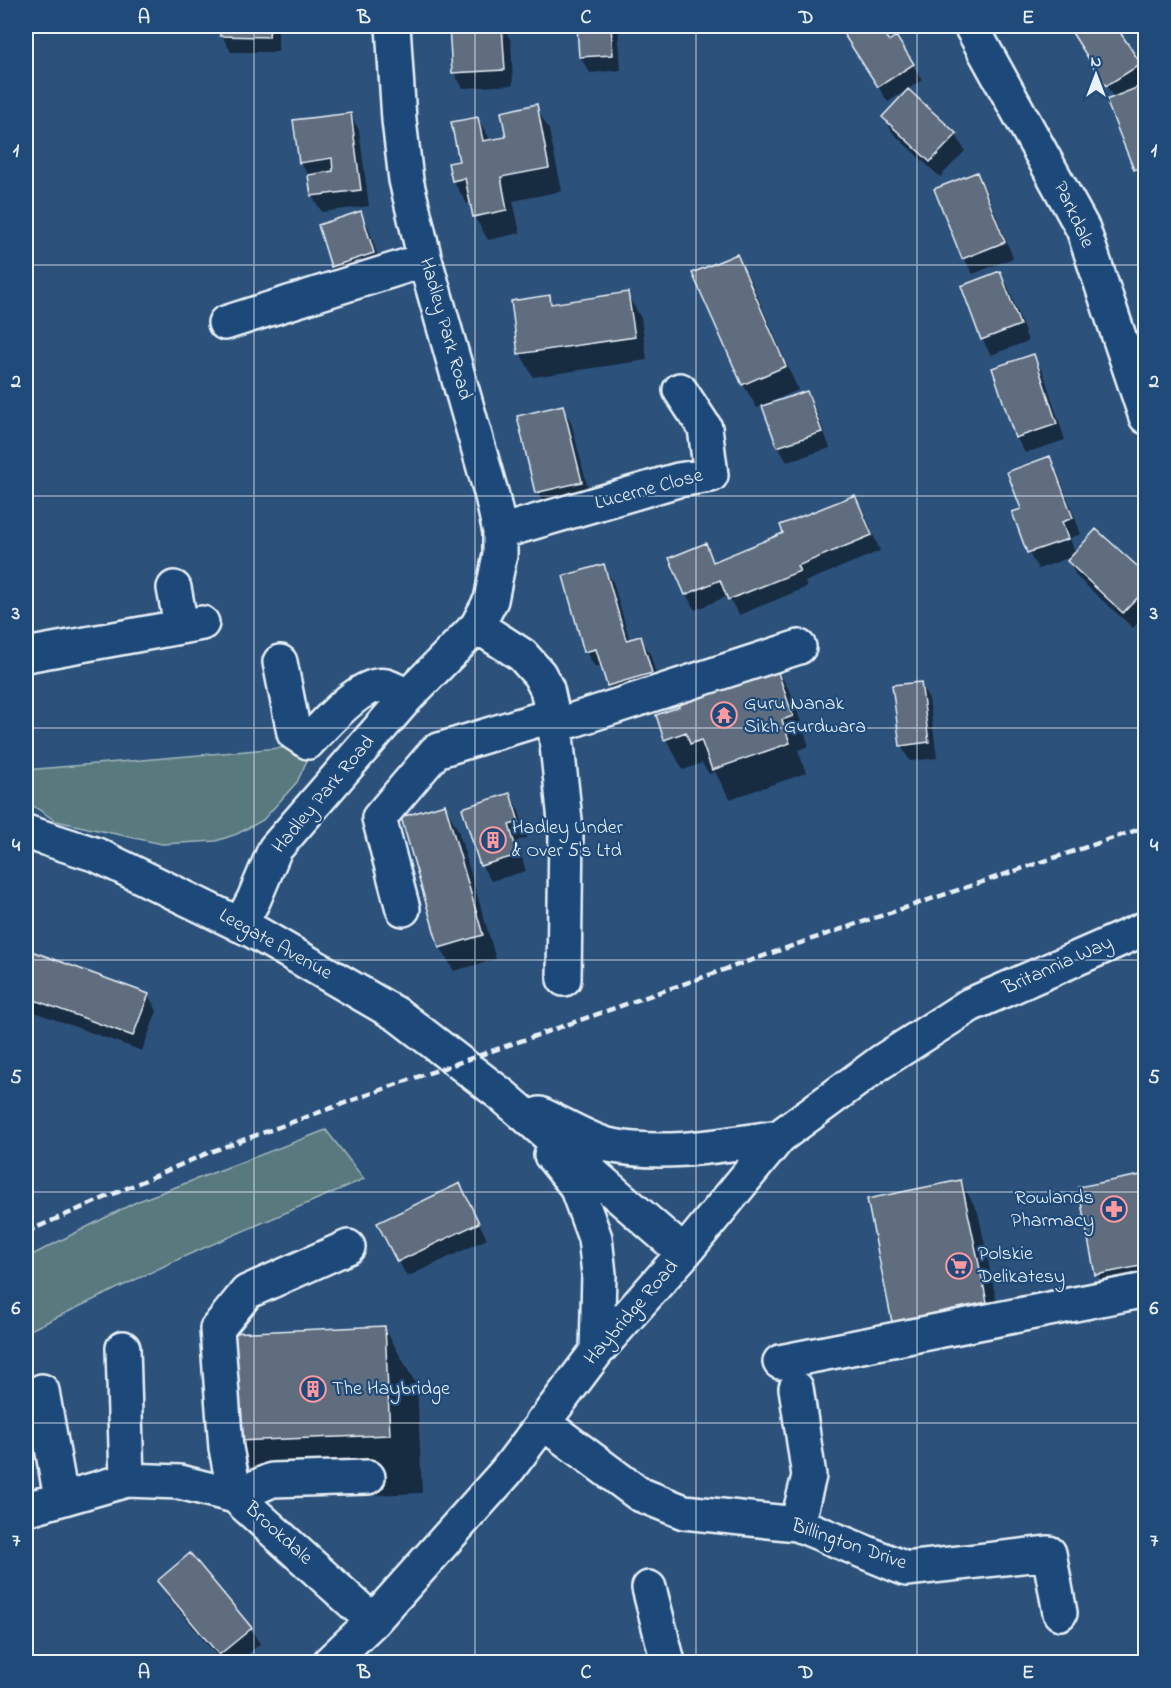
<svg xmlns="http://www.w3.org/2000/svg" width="1171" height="1688" viewBox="0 0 1171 1688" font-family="'Indie Flower',sans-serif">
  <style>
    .green { fill: #587a7f; stroke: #a0b6bc; stroke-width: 1.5 }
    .shadow { fill: #0007 }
    .building { fill: #5f6d7f; stroke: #e8f1f8; stroke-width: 1.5 }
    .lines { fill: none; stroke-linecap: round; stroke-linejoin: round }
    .minor-casing { stroke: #e8f1f8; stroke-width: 38 }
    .minor { stroke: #1f4a7a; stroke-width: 33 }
    .rail { stroke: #e8f1f8; stroke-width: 4.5; stroke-dasharray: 9 4.5; stroke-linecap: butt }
    .grid { fill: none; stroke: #e8f1f8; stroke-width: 1.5; stroke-opacity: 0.55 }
    .labels { text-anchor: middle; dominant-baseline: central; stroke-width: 4.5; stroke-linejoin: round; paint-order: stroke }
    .street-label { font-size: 20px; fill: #e8f1f8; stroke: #1f4a7a }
    .poi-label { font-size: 20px; fill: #e8f1f8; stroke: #1f4a7a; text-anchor: start }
    .neatline { fill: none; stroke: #e8f1f8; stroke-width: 2 }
    .grid-label { font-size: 20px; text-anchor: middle; font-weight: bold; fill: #e8f1f8 }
  </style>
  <rect width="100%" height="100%" fill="#2c517b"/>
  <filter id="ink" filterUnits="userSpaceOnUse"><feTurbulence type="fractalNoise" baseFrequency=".0167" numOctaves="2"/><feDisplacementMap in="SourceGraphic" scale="12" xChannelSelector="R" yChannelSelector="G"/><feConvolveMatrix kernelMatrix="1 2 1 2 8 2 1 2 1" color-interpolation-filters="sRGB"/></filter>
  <g filter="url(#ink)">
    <path class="green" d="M314 745 297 782 263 820 237 834 216 841 162 844 56 821 26 801V770Z
      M326 1130 364 1179 183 1257 26 1332V1258L136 1202Z"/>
    <path class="shadow" d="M222 26H278V52H231L222 36Z
      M502 26 511 41 513 85 463 88 454 73 451 28Z
      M578 26H618L621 70 590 73 580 57Z
      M844 26H877L888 43 896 38 922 80 888 102 850 43 841 27Z
      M1084 26H1114L1146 75V82L1138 87 1146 86 1145 185 1136 169 1114 98 1073 32Z
      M536 106 549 130 562 191 513 201 520 233 488 240 474 216 471 203 467 204 453 180 478 119 491 141 507 138Z
      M350 114 359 130 369 206 322 212 312 196 310 178 300 162Z
      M884 117 956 135 965 151 940 177 893 133Z
      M977 174 986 190 1013 258 973 274 964 259 936 190Z
      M360 213 369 229 382 269 342 282 332 267 320 226Z
      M736 256 750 279 798 390 757 408 743 384Z
      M1000 273 1009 289 1028 341 991 355 982 339Z
      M627 294 641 318 647 360 533 377 520 353 550 297 554 305Z
      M1034 356 1043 372 1065 440 1025 453 1016 437Z
      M806 393 815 408 830 448 787 462 778 447 764 407Z
      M562 406 571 422 590 497 546 508 537 492Z
      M1049 458 1058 473 1081 534 1070 538 1075 554 1146 576V614L1133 628 1077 577 1068 561 1073 556 1038 569 1029 553 1014 513 1023 509Z
      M854 496 864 512 880 551 805 582 807 587 739 615 728 596 695 610 686 594 705 545 715 563 785 534Z
      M603 566 613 582 630 641 641 638 650 653 660 689 617 701 608 685 603 665 595 667 586 652 565 577Z
      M773 663 791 693 809 746 798 750 806 773 730 799 715 772 709 774 702 763 683 770 666 739 680 708Z
      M920 684 929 699 937 758 910 761 901 746Z
      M510 795 519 811 527 838 517 841 526 871 491 881 482 866 464 809Z
      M445 806 458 830 496 959 454 971 440 947Z
      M27 951 148 995 157 1011 142 1051 26 1009V956Z
      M1146 1176V1298L1114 1305 1097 1274Z
      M961 1182 978 1212 1003 1333 911 1352 894 1321Z
      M460 1185 487 1239 407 1277 379 1223Z
      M384 1327 417 1386 422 1493 269 1499 236 1441 240 1403 239 1389 232 1377Z
      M159 1581 251 1629 260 1644 238 1662H222L168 1597Z"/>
    <path class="building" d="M220 26H270L269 37 220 36Z
      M449 26H502L505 70 452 73Z
      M577 26H611L613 55 579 57Z
      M841 26H878L889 41 896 36 914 64 878 87 839 27Z
      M1081 26H1116L1141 64 1106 86 1071 31Z
      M1146 84V165L1134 170 1106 100Z
      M908 89 957 134 930 162 882 117Z
      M537 104 549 168 501 177 507 210 473 217 465 178 452 181 448 163 459 161 451 122 478 117 483 141 506 137 501 112Z
      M351 113 361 190 311 196 308 175 333 171 332 158 299 163 293 120Z
      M977 172 1005 242 962 259 934 189Z
      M361 211 374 253 331 267 318 225Z
      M737 254 786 366 742 385 692 273Z
      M1000 271 1020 325 981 340 961 286Z
      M628 292 635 337 518 354 511 301 550 295 551 304Z
      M1034 354 1057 424 1015 438 992 368Z
      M807 391 822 432 777 447 762 406Z
      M563 405 582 482 535 493 517 416Z
      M1050 456 1073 518 1062 522 1068 539 1027 553 1012 512 1021 509 1007 472Z
      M855 495 872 535 797 566 800 571 728 600 720 580 685 595 669 558 706 543 713 562 783 533 780 525Z
      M1096 529 1146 574V589L1123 613 1067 561Z
      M604 564 626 640 641 636 652 673 607 686 596 649 584 652 563 576Z
      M774 661 793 716 782 720 790 743 712 770 701 740 690 744 686 732 664 740 656 715 679 707 674 695Z
      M921 682 929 742 900 746 892 685Z
      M510 793 519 822 509 825 518 855 480 866 462 808Z
      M445 804 483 935 439 948 401 817Z
      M26 949 149 994 133 1036 26 997Z
      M1146 1174V1265L1095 1275 1078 1187Z
      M961 1180 987 1302 892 1322 867 1199Z
      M460 1183 479 1223 397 1262 377 1223Z
      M385 1326 390 1435 234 1441 239 1401 238 1377H231L229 1333Z
      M190 1553 252 1628 219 1655 157 1581Z"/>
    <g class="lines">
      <g class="minor-casing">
        <path id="minor" d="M971 26 1083 229 1146 417
          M225 323 425 260
          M500 532 678 480 711 475 705 428 680 390
          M174 588 181 626
          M477 626 522 655 539 674 547 689 555 726 566 830 564 979
          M26 655 202 623
          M280 662 294 733 308 742C325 725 361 680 386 686 393 688 401 693 407 697
          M555 726 799 647
          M26 832 97 855 253 931 398 1015 503 1096 684 1253
          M403 909 379 818 436 751 553 715
          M240 925 254 899 275 849 407 697 477 626 491 600 500 555V532L492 496 425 260 406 180 399 120 393 26
          M540 1114C558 1122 590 1141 608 1145 664 1157 723 1145 779 1137
          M551 1155 576 1186 595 1238 599 1274 597 1351
          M123 1348 127 1480
          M780 1362 1146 1290
          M796 1388 809 1476 797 1524
          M42 1391 61 1498
          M542 1422 639 1494 684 1512 797 1524 906 1569 1049 1553 1060 1613
          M235 1496 226 1448 217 1329 247 1292 348 1247
          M235 1496 272 1480 368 1477
          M26 1509 127 1480 180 1482 235 1496 373 1621
          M649 1588 668 1662
          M330 1662 373 1621 506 1472 597 1351 684 1253 779 1137 881 1062 970 1005 1146 928"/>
      </g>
      <use href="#minor" class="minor"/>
      <path class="rail" d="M26 1232 210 1152 389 1087 809 940 1146 827"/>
    </g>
  </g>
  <path class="grid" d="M254 26V1662M475 26V1662M696 26V1662M917 26V1662M26 265H1146M26 496H1146M26 728H1146M26 960H1146M26 1192H1146M26 1423H1146"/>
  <defs>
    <g id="temple-ring" transform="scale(1.35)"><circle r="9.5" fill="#1f4a7a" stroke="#ff9aa2" stroke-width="1.5"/><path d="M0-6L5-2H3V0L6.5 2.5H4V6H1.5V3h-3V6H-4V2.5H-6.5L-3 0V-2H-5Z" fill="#ff9aa2"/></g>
    <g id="building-ring" transform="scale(1.35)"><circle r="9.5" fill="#1f4a7a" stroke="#ff9aa2" stroke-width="1.5"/><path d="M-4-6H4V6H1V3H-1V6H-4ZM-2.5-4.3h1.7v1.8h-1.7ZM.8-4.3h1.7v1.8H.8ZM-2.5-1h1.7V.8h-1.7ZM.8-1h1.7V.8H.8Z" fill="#ff9aa2"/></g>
    <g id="pharmacy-ring" transform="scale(1.35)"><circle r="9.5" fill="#1f4a7a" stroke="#ff9aa2" stroke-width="1.5"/><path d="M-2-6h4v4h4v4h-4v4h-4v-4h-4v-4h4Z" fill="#ff9aa2"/></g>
    <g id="supermarket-ring" transform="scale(1.35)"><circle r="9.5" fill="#1f4a7a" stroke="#ff9aa2" stroke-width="1.5"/><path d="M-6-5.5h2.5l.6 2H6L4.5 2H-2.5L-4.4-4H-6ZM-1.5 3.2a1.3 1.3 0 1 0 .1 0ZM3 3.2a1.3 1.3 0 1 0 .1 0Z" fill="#ff9aa2"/></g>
  </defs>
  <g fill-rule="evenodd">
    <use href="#temple-ring" x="724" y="715"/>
    <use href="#building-ring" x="493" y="840"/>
    <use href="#pharmacy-ring" x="1114" y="1209"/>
    <use href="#supermarket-ring" x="959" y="1266"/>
    <use href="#building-ring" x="313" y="1389"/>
  </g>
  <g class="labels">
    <g class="street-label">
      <text transform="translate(1073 215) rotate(65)">Parkdale</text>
      <text transform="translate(445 329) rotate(74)">Hadley Park Road</text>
      <text transform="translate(649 490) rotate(-15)">Lucerne Close</text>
      <text transform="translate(324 795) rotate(-50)">Hadley Park Road</text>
      <text transform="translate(275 945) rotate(29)">Leegate Avenue</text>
      <text transform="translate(1058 966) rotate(-24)">Britannia Way</text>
      <text transform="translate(632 1313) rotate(-49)">Haybridge Road</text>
      <text transform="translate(278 1534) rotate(42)">Brookdale</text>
      <text transform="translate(849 1545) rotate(19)">Billington Drive</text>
    </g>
    <g class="poi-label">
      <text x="744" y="704">Guru Nanak<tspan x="744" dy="23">Sikh Gurdwara</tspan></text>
      <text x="512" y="828">Hadley Under<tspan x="512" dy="23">&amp; Over 5's Ltd</tspan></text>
      <text x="1094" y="1198" text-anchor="end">Rowlands<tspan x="1094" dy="23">Pharmacy</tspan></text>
      <text x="978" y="1254">Polskie<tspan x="978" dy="23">Delikatesy</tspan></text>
      <text x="332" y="1389">The Haybridge</text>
    </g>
  </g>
  <rect width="1171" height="1688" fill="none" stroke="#1f4a7a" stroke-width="66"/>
  <g transform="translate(1096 75)" stroke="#1f4a7a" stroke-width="4.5" paint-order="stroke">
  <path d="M0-4.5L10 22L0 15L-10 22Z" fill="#e8f1f8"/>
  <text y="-9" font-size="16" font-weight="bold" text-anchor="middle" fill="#e8f1f8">N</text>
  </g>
  <rect x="33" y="33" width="1105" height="1622" class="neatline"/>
  <g class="grid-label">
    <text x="144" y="23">A</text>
    <text x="364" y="23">B</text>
    <text x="586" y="23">C</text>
    <text x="806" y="23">D</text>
    <text x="1028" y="23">E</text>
    <text x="16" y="156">1</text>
    <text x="1154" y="156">1</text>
    <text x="16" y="387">2</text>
    <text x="1154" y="387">2</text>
    <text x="16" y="619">3</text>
    <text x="1154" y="619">3</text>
    <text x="16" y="851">4</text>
    <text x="1154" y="851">4</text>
    <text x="16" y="1083">5</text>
    <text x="1154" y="1083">5</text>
    <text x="16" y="1314">6</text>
    <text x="1154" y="1314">6</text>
    <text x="16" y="1546">7</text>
    <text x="1154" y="1546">7</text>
    <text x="144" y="1678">A</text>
    <text x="364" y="1678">B</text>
    <text x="586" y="1678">C</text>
    <text x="806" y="1678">D</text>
    <text x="1028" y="1678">E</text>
  </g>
</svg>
